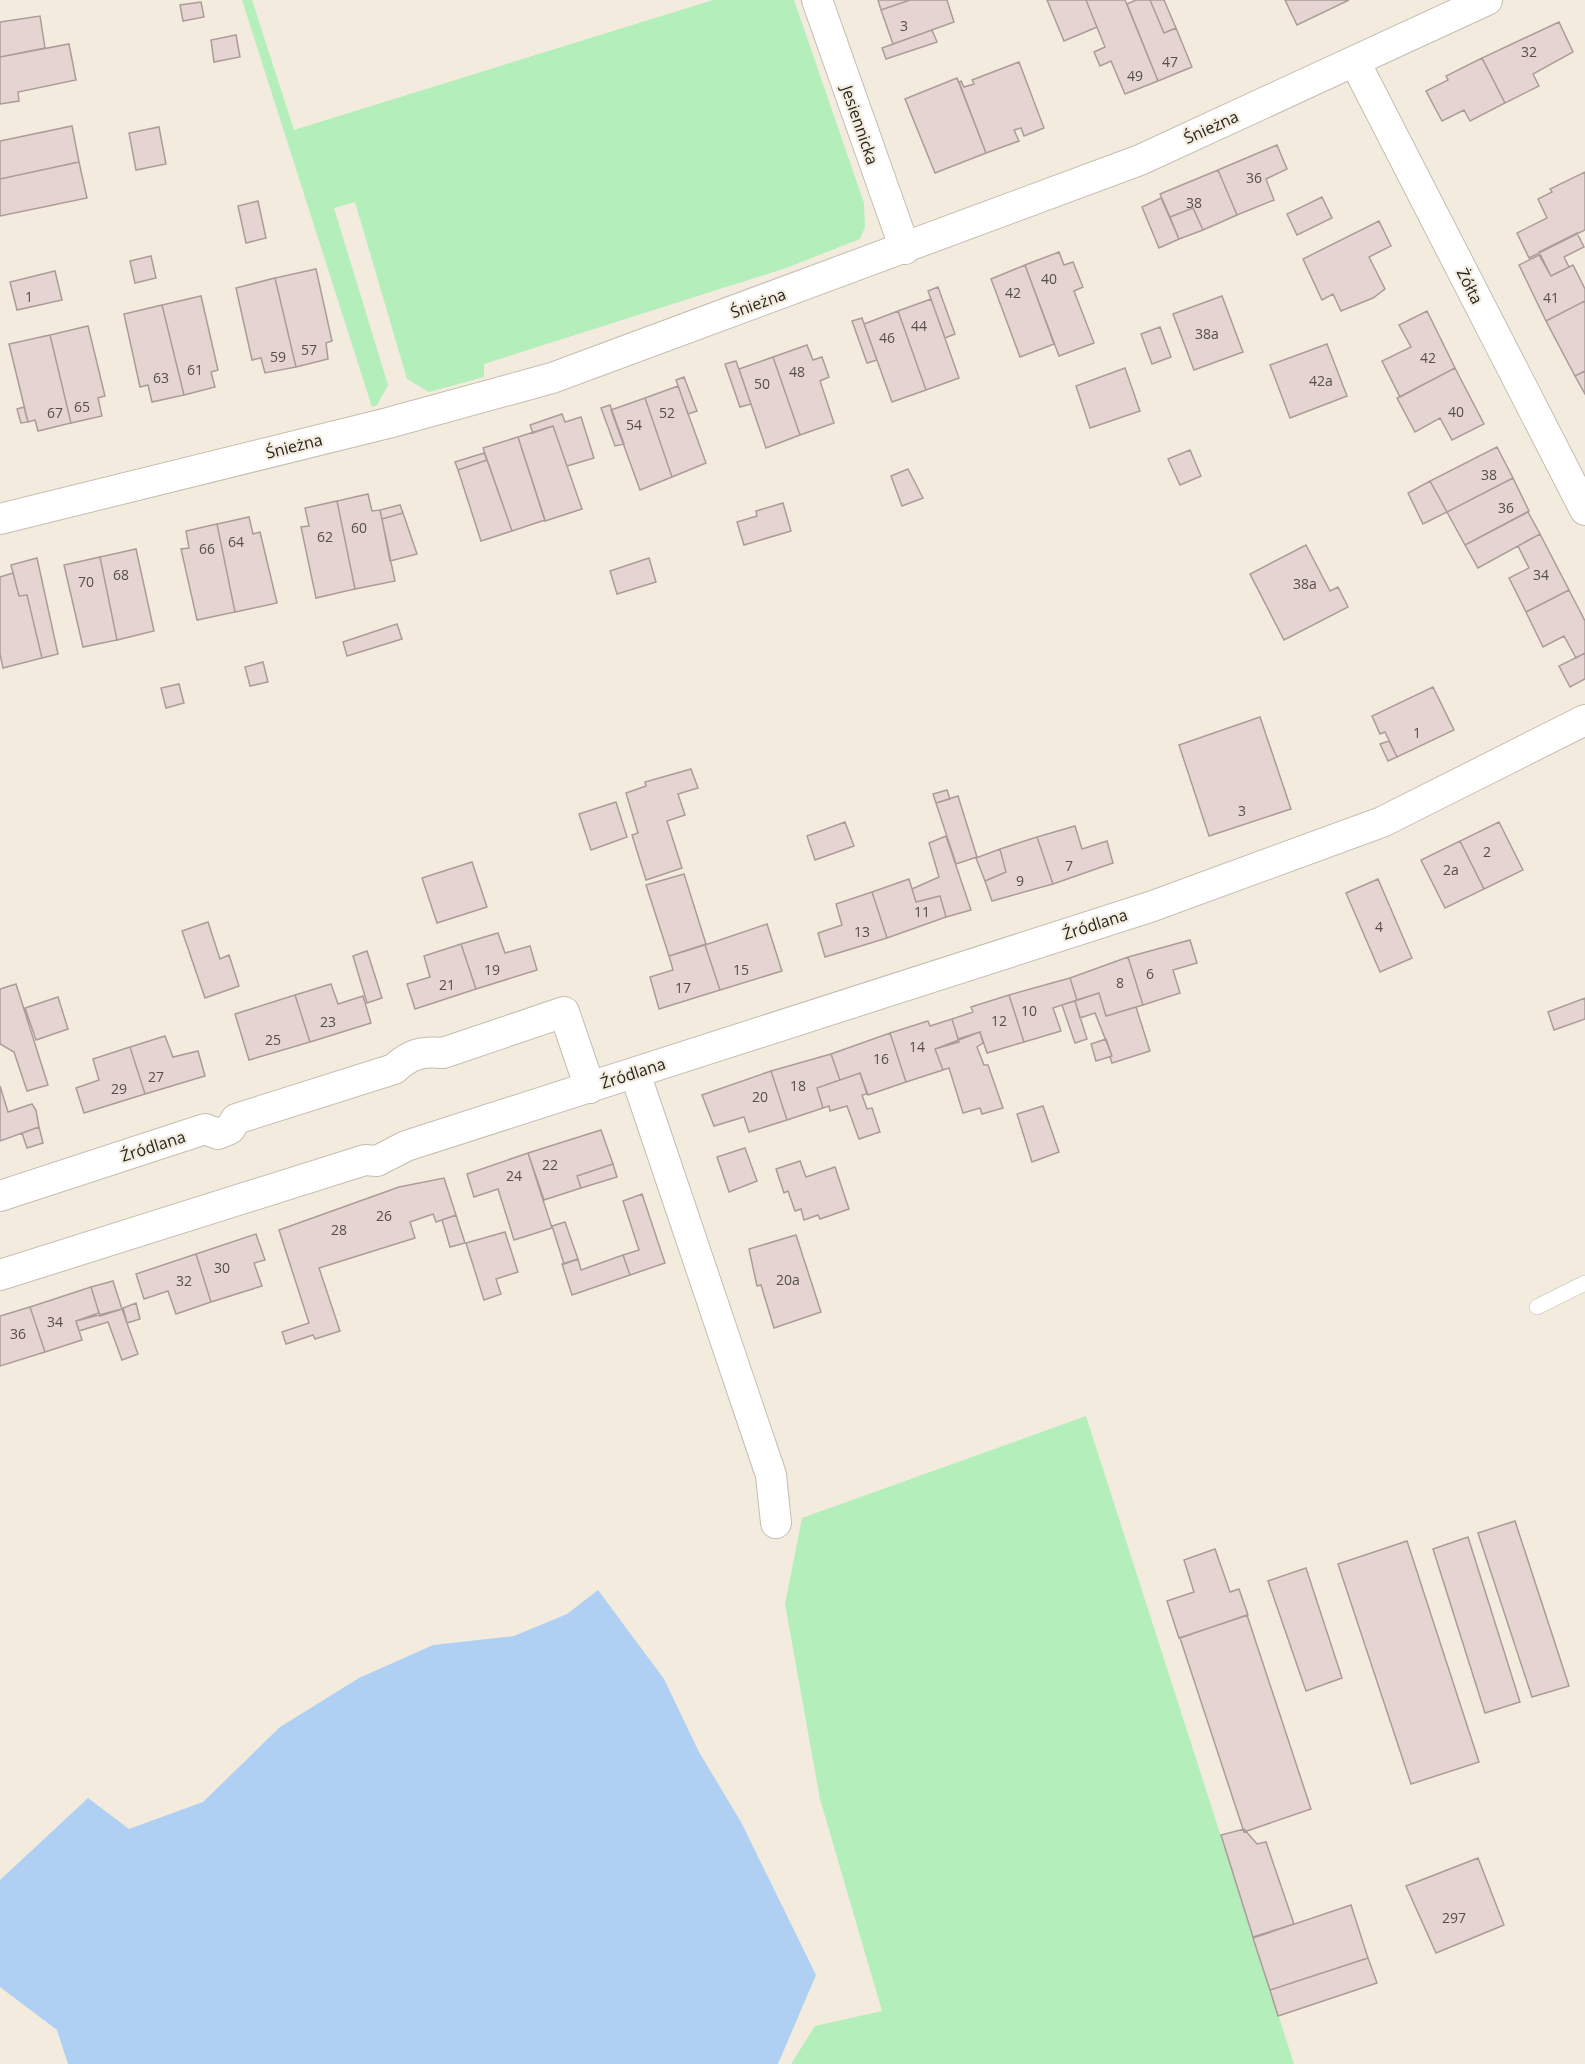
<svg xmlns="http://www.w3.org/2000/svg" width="1585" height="2064" viewBox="0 0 1585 2064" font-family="'Open Sans',sans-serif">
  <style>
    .green { fill: #b3eebb }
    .water { fill: #afcff3 }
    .building { fill: #e5d4d1; stroke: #ac9c99; stroke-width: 1.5 }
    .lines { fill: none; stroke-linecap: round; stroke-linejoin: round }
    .service-casing { stroke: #c4bdb1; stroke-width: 16 }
    .minor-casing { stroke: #c4bdb1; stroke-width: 32 }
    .service { stroke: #fff; stroke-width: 15 }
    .minor { stroke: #fff; stroke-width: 30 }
    .labels { text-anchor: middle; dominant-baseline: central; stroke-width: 4.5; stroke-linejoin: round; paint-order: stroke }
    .number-label { font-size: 14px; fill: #554f4b }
    .street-label { font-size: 16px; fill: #25231e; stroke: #f3ecde }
  </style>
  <rect width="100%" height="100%" fill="#f3ecde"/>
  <path class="green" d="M242 0H252L294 130 713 0H794L864 203 865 227 860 239 786 268 484 364V377L429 392 407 379 355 202 334 208 388 385 377 405 372 407Z
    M1086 1416 1294 2064H791L815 2026 882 2011 820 1799 785 1604 802 1518Z"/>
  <path class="water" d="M598 1590 664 1679 699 1752 741 1822 816 1975 778 2064H68L57 2030 0 1987V1880L88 1798 129 1829 203 1802 280 1727 359 1678 433 1645 514 1636 567 1614Z"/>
  <path class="building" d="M878 0H910L881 10Z
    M910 0H947L954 22 893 44 881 10Z
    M1047 0H1086L1097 27 1064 41Z
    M1086 0H1125L1158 81 1125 94 1111 61 1100 66 1094 52 1105 47Z
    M1136 0H1150L1164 33 1176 28 1192 67 1158 81 1127 4Z
    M1150 0H1164L1176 28 1164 33Z
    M1285 0H1349L1297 25Z
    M201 2 204 17 183 21 180 5Z
    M40 16 45 48 0 57V22Z
    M1559 22 1573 52 1533 74 1539 86 1505 103 1482 58Z
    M932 30 937 42 886 59 882 48Z
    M236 35 240 57 214 62 211 40Z
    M69 44 76 80 18 92 19 101 0 104V57Z
    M1482 58 1505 103 1470 121 1464 110 1442 121 1426 91 1448 80 1446 76Z
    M1019 62 1044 128 1024 136 1021 128 1014 130 1019 141 986 153 959 82 961 81 964 87 974 84 972 80Z
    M957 78 986 153 935 173 905 99Z
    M72 126 79 162 0 179V141Z
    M159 127 166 164 136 170 129 133Z
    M1277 145 1287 169 1266 179 1274 200 1237 215 1218 170Z
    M79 162 87 198 0 216V179Z
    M1218 170 1237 215 1203 230 1193 208 1170 217 1160 194Z
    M1585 172V230L1529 258 1517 233 1547 218 1538 199 1552 192 1550 189Z
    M1322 197 1332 218 1297 235 1287 214Z
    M1161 198 1179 239 1159 248 1142 207Z
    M258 201 266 238 246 243 238 206Z
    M1193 208 1203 230 1179 239 1170 217Z
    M1379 221 1391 246 1369 257 1385 289 1373 298 1341 311 1333 294 1322 300 1303 259Z
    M1577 233 1584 247 1564 257 1569 267 1551 276 1539 252Z
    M1059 252 1064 265 1073 262 1083 287 1074 291 1094 343 1059 356 1025 265Z
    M1539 255 1551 276 1573 265 1585 289V301L1546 321 1519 265Z
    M151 256 156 278 135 283 130 261Z
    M1025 265 1054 344 1020 357 991 279Z
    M316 269 332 341 326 343 328 359 296 367 275 278Z
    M55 271 62 300 17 310 10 282Z
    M275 278 296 367 265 373 261 358 252 360 236 288Z
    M938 287 955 334 945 338 928 291Z
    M201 296 218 370 211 372 215 387 184 395 162 305Z
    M1222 296 1243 352 1194 370 1173 314Z
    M931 299 959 378 926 390 898 311Z
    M1585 301V371L1575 376 1546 321Z
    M162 305 184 395 152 402 148 385 140 387 124 314Z
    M898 311 926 390 892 402 864 324Z
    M1427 311 1455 368 1400 397 1382 361 1411 347 1399 325Z
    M862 318 877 360 867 363 852 321Z
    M88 326 105 396 98 398 102 416 71 423 50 335Z
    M1160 327 1171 357 1152 364 1141 334Z
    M50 335 71 423 38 431 35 420 28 422 9 344Z
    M1327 344 1347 396 1290 418 1270 365Z
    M807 345 813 360 822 357 829 377 820 381 834 423 800 435 773 357Z
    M773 357 800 435 766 448 739 369Z
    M736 361 751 404 740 407 725 364Z
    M1125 368 1140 411 1090 428 1076 386Z
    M1455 368 1484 424 1452 440 1440 418 1415 432 1397 398Z
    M1585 371V394L1575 376Z
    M684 377 697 411 688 414 676 380Z
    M678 386 706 463 672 477 645 398Z
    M645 398 672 477 640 490 611 410Z
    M610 405 624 444 615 446 601 408Z
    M24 407 28 422 21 423 17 409Z
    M562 414 565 422 581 417 594 458 567 466 553 426 533 433 530 425Z
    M553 426 582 509 545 521 518 437Z
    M518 437 545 520 512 531 483 448Z
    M1497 447 1513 478 1447 512 1430 481Z
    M1190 450 1201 476 1180 485 1168 459Z
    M484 453 487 460 458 470 455 462Z
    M487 460 512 531 481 541 458 470Z
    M908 469 923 498 902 506 891 476Z
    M1513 478 1529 511 1465 545 1447 512Z
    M1430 481 1447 512 1423 524 1408 493Z
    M368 494 372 511 380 510 395 581 355 589 337 501Z
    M337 501 355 589 316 598 301 527 309 526 305 508Z
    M783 503 791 531 744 545 737 522 757 516 756 511Z
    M400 505 403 513 382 519 380 510Z
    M1528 512 1540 534 1478 568 1465 545Z
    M403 513 417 554 390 561 382 519Z
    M249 517 253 534 260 532 277 603 235 612 217 524Z
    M217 524 235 612 197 620 181 549 189 548 186 531Z
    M1540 534 1569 590 1526 612 1509 578 1529 568 1518 546Z
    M1306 545 1330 591 1338 587 1348 607 1284 640 1250 574Z
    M136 549 154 631 117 640 100 557Z
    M100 557 117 640 83 647 64 565Z
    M37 558 58 654 42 658 27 595 19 596 11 565Z
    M649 558 656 582 617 594 610 571Z
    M13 573 19 596 27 595 42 658 3 668 0 654V577Z
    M1569 590 1585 621V653L1576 658 1564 636 1543 647 1526 612Z
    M397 624 402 639 347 656 343 642Z
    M1585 653V679L1570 687 1559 666Z
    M263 662 268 682 250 686 245 667Z
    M179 684 184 703 166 708 161 688Z
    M1433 687 1454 730 1397 757 1385 732 1380 734 1372 716Z
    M1260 717 1291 809 1209 836 1179 745Z
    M1389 741 1397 757 1388 761 1380 744Z
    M691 769 698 788 678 794 685 815 667 821 682 868 646 880 632 835 638 833 626 793 646 786 645 782Z
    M947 790 950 799 936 803 933 794Z
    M958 796 977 857 956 864 936 803Z
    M616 802 627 837 591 850 579 814Z
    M845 822 854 846 815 860 807 836Z
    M1499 822 1523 870 1484 889 1460 841Z
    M1075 826 1082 849 1107 841 1113 863 1053 884 1037 837Z
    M946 836 971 910 946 917 940 896 916 902 912 889 939 877 929 843Z
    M1037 837 1053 884 992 901 985 881 1006 872 1000 849Z
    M1460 841 1484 889 1445 908 1421 860Z
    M1000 849 1006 872 985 881 976 858Z
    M472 862 487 907 437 923 422 878Z
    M684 874 706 944 669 956 646 885Z
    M909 879 916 902 940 896 946 917 887 938 872 892Z
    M1378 879 1412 958 1380 972 1346 893Z
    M872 892 887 938 825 957 818 933 842 925 836 904Z
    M208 922 220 959 229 955 239 986 205 998 182 931Z
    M767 924 782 971 720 990 705 945Z
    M498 933 505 953 530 946 537 970 476 989 461 944Z
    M1190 940 1197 963 1173 970 1180 993 1143 1005 1128 957Z
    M461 944 476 989 415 1009 407 984 430 977 424 956Z
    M705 945 720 990 659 1009 650 977 673 970 669 956Z
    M367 951 382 998 367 1003 353 956Z
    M1128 957 1143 1005 1106 1016 1099 993 1077 1000 1070 978Z
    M1070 978 1077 1000 1053 1008 1061 1031 1024 1042 1009 995Z
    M16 984 48 1085 27 1091 14 1052 0 1044V989Z
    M331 984 338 1004 363 996 371 1023 310 1042 295 995Z
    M1099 993 1106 1016 1136 1007 1150 1051 1112 1063 1110 1057 1112 1056 1095 1013 1080 1018 1075 1001Z
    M295 995 310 1042 249 1060 235 1014Z
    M1009 995 1024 1042 987 1053 980 1032 958 1039 952 1019 973 1012 971 1007Z
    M58 997 68 1029 36 1040 25 1008Z
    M1585 998V1019L1554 1030 1548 1012Z
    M1075 1001 1087 1039 1075 1043 1062 1005Z
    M952 1019 959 1042 935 1049 943 1070 906 1082 890 1033 928 1021 930 1026Z
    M980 1032 983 1043 977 1047 984 1065H988L1003 1108 982 1114 980 1108 963 1113 949 1068 943 1070 935 1049Z
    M890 1033 906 1082 868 1095 860 1073 840 1080 831 1054Z
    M165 1036 173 1057 198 1051 205 1076 145 1094 130 1047Z
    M1106 1039 1112 1056 1096 1061 1091 1044Z
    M130 1047 145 1094 84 1113 76 1088 99 1080 93 1059Z
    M831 1054 840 1080 817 1088 823 1108 787 1120 771 1071Z
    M771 1071 787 1120 749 1132 744 1117 714 1126 702 1095Z
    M860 1073 867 1094 862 1095 867 1109 872 1108 880 1132 859 1139 847 1106 830 1111 829 1106 823 1108 817 1088Z
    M0 1086 8 1112 32 1104 36 1110 39 1127 0 1141Z
    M1043 1106 1059 1152 1032 1162 1017 1114Z
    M39 1127 43 1143 27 1148 22 1133Z
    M601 1130 613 1164 577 1176 581 1188 544 1200 528 1153Z
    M745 1148 757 1181 729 1192 717 1157Z
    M528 1153 552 1228 514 1240 498 1189 474 1197 467 1174Z
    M800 1161 806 1177 835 1167 849 1209 820 1219 818 1215 804 1220 801 1209 795 1211 788 1191 784 1193 776 1169Z
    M613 1164 617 1177 581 1188 577 1176Z
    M444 1178 456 1215 436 1222 433 1214 410 1222 415 1238 319 1268 340 1331 315 1339 313 1335 286 1344 282 1332 309 1323 279 1230 399 1187Z
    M642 1194 665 1263 630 1275 623 1255 639 1250 623 1201Z
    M456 1215 465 1243 450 1247 442 1220Z
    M565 1222 578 1259 564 1264 552 1226Z
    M505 1232 518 1272 496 1279 501 1294 484 1300 466 1243Z
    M256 1234 265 1260 254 1263 262 1286 211 1302 196 1254Z
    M796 1235 821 1312 774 1328 761 1285 757 1286 749 1249Z
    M196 1254 211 1302 176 1314 168 1291 144 1299 136 1274Z
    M623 1255 630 1275 572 1295 562 1264 578 1259 581 1270Z
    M113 1281 122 1309 100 1316 91 1287Z
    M91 1287 99 1313 76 1321 82 1340 45 1352 30 1307Z
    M136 1303 140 1319 127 1323 123 1308Z
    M30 1307 45 1352 0 1366V1316Z
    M122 1309 138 1354 122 1360 108 1322 79 1331 76 1321Z
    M1515 1521 1569 1686 1532 1697 1478 1533Z
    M1468 1537 1520 1702 1485 1713 1433 1549Z
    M1407 1541 1479 1762 1411 1784 1338 1564Z
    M1215 1549 1230 1592 1239 1589 1248 1615 1179 1638 1167 1601 1194 1592 1184 1560Z
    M1306 1568 1342 1678 1306 1691 1268 1581Z
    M1247 1615 1311 1809 1244 1832 1180 1638Z
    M1244 1829 1257 1844 1266 1842 1294 1924 1253 1937 1221 1835Z
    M1478 1858 1504 1925 1436 1953 1406 1886Z
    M1351 1905 1368 1958 1270 1990 1253 1938Z
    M1368 1958 1377 1983 1278 2016 1270 1990Z"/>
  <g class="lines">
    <g class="service-casing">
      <path id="service" d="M1537 1307 1585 1283"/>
    </g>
    <g class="minor-casing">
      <path id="minor" d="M817 0 905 249
        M1355 62 1585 510
        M0 519 388 423 552 378 1140 160 1487 0
        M635 1073 771 1475 776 1523
        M0 1196 205 1129 218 1134 230 1129 236 1119 394 1069C410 1054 422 1051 443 1053L564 1012 590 1088
        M0 1275 365 1160 377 1161 406 1146 1150 907 1382 822 1585 720"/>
    </g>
    <use href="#service" class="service"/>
    <use href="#minor" class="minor"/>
  </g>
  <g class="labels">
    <g class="number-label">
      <text x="904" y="25">3</text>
      <text x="1529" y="51">32</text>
      <text x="1170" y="61">47</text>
      <text x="1135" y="75">49</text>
      <text x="1254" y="177">36</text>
      <text x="1194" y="202">38</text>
      <text x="1049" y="278">40</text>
      <text x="1013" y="292">42</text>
      <text x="29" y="296">1</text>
      <text x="1551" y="297">41</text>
      <text x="919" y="325">44</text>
      <text x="1207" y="333">38a</text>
      <text x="887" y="337">46</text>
      <text x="309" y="349">57</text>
      <text x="278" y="356">59</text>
      <text x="1428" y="357">42</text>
      <text x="195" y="369">61</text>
      <text x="797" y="371">48</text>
      <text x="161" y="377">63</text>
      <text x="1321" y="380">42a</text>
      <text x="762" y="383">50</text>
      <text x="82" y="406">65</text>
      <text x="1456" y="411">40</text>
      <text x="55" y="412">67</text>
      <text x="667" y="412">52</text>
      <text x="634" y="424">54</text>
      <text x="1489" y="474">38</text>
      <text x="1506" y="507">36</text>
      <text x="359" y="527">60</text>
      <text x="325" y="536">62</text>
      <text x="236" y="541">64</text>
      <text x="207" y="548">66</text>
      <text x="121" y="574">68</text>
      <text x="1541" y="574">34</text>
      <text x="86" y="581">70</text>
      <text x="1305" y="583">38a</text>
      <text x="1417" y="732">1</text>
      <text x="1242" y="810">3</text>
      <text x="1487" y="851">2</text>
      <text x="1069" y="865">7</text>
      <text x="1451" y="869">2a</text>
      <text x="1020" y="880">9</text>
      <text x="922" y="911">11</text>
      <text x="1379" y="926">4</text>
      <text x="862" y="931">13</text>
      <text x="492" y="969">19</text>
      <text x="741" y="969">15</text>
      <text x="1150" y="973">6</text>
      <text x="1120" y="982">8</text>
      <text x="447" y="984">21</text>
      <text x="683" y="987">17</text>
      <text x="1029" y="1010">10</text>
      <text x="999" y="1020">12</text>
      <text x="328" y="1021">23</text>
      <text x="273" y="1039">25</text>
      <text x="917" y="1046">14</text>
      <text x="881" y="1058">16</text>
      <text x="156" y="1076">27</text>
      <text x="798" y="1085">18</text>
      <text x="119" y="1088">29</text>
      <text x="760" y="1096">20</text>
      <text x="550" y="1164">22</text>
      <text x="514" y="1175">24</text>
      <text x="384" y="1215">26</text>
      <text x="339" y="1229">28</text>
      <text x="222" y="1267">30</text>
      <text x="788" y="1279">20a</text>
      <text x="184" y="1280">32</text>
      <text x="55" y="1321">34</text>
      <text x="18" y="1333">36</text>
      <text x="1454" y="1917">297</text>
    </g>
    <g class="street-label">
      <text transform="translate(860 125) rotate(71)">Jesiennicka</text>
      <text transform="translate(1211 127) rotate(-24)">Śnieżna</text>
      <text transform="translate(1470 286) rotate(63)">Żółta</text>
      <text transform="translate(758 303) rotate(-20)">Śnieżna</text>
      <text transform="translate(294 446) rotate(-14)">Śnieżna</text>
      <text transform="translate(1095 924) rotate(-18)">Źródlana</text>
      <text transform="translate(633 1073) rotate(-18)">Źródlana</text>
      <text transform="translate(153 1146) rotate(-18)">Źródlana</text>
    </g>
  </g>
</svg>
